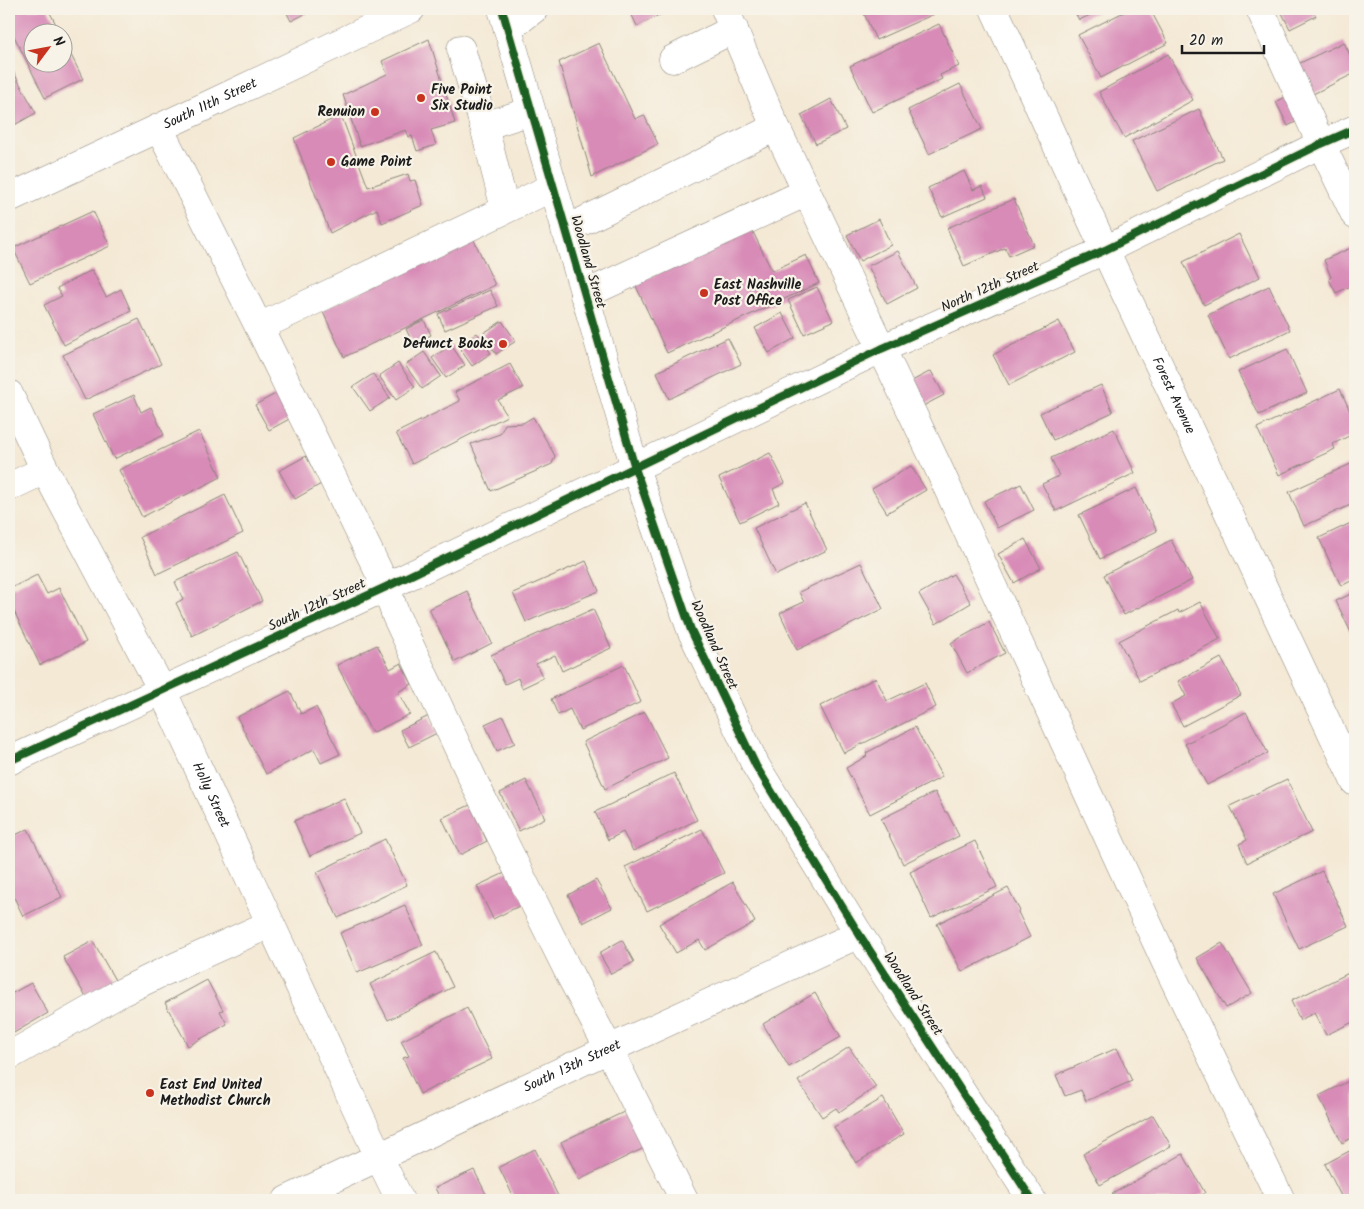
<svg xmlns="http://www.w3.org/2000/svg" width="1364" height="1209" viewBox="0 0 1364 1209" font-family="Kalam,sans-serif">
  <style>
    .building { fill: #d88bb7 }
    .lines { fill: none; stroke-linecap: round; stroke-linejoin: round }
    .minor-casing { stroke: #888278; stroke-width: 29 }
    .minor { stroke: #fff; stroke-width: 28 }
    .cycleway-casing { stroke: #f7f3e8; stroke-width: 11 }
    .cycleway { stroke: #1b5e20; stroke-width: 8 }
    .poi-dot { fill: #c8321e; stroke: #f7f3e8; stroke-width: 2 }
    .labels { text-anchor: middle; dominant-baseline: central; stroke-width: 4.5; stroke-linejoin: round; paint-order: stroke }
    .poi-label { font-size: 14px; font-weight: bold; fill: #1c1c1c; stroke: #f7f3e8; text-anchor: start }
    .street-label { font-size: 14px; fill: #1c1c1c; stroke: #f7f3e8 }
  </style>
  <rect width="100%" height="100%" fill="#f7f3e8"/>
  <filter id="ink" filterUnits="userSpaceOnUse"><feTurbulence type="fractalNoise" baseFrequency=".02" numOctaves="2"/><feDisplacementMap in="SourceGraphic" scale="10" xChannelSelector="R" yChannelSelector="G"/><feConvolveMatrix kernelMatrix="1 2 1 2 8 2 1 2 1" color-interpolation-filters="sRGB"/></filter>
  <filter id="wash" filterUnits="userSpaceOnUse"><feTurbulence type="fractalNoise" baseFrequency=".0096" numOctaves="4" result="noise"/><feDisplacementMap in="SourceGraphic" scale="20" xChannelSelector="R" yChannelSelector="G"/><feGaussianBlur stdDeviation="1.12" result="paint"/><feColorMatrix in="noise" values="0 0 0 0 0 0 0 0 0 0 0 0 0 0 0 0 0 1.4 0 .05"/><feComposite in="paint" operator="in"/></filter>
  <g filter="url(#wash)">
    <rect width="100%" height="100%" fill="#f4e9d5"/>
    <g id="blocks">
      <path class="building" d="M9 9H48L60 32H32V62H62V37L83 79 45 98 9 26Z
        M285 9H315L291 21Z
        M629 9H672L637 26Z
        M862 9H932L934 14 876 40Z
        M1073 9H1104L1079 20Z
        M1130 9H1150L1168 43 1101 78 1078 35Z
        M1280 9H1312L1316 16 1290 29Z
        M939 24 959 66 940 75 942 79 872 112 850 66Z
        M429 39 455 123 431 130 436 145 417 151 412 136 409 137 406 130 360 146 343 95 387 74 382 61Z
        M1344 42 1355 66V73L1313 94 1298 64Z
        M599 43 635 119 644 115 658 144 592 177 559 62Z
        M1168 54 1193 100 1124 138 1099 92Z
        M9 64 36 113 9 128Z
        M960 84 982 129 929 154 908 110Z
        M1291 94 1303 118 1288 126 1276 102Z
        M831 99 846 129 816 144 801 115Z
        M1199 109 1223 159 1157 191 1132 141Z
        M341 115 368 187 408 174 410 181 415 180 423 205 382 223 377 209 330 233 294 138Z
        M964 171 973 190 982 186 987 197 942 217 928 188Z
        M1014 199 1034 245 1009 256 1005 248 964 266 947 228Z
        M93 211 110 246 30 283 13 248Z
        M879 219 891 245 860 261 847 235Z
        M752 230 772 271 806 255 819 283 667 353 635 284Z
        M1239 234 1260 277 1204 305 1183 262Z
        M473 238 495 285 344 357 322 310Z
        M1353 247 1355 252V284L1336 293 1329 279 1331 277 1324 260Z
        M898 251 917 288 887 304 868 266Z
        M92 270 106 297 121 289 131 311 64 345 44 305 62 296 57 288Z
        M1269 286 1290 330 1229 359 1208 315Z
        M817 287 833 321 804 334 788 300Z
        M490 290 498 306 445 330 438 314Z
        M782 313 795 338 769 353 755 328Z
        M139 319 161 364 85 400 63 355Z
        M424 320 431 335 413 344 406 329Z
        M502 321 516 341 496 354 482 334Z
        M1059 321 1075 352 1009 385 993 355Z
        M477 333 491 353 472 366 458 346Z
        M728 338 741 364 669 399 657 372Z
        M451 345 465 365 446 378 432 358Z
        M1287 349 1307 393 1259 415 1238 372Z
        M424 352 441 376 422 389 405 365Z
        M398 363 415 387 396 400 379 376Z
        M510 364 523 388 498 400 507 416 412 464 396 433 460 401 455 392Z
        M931 371 944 395 923 406 910 382Z
        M373 374 390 398 370 411 353 387Z
        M1101 385 1113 412 1053 440 1040 413Z
        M1340 389 1355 422V433L1333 444 1335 449 1279 475 1257 428Z
        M279 392 293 417 269 430 255 405Z
        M134 395 141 412 151 407 164 435 114 459 93 414Z
        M533 417 555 456 552 464 491 491 471 444 500 434 505 424 523 423Z
        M1114 429 1135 473 1056 511 1042 484 1059 476 1051 458Z
        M199 431 221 477 142 517 119 470Z
        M770 453 785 483 773 489 779 503 740 522 719 478Z
        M306 456 321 484 295 499 279 471Z
        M1355 462V503L1304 526 1289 492Z
        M911 466 926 490 887 513 872 489Z
        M1021 484 1034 510 997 528 984 501Z
        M1136 488 1157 531 1100 559 1079 515Z
        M225 495 243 533 157 574 140 537Z
        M805 503 827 550 776 575 754 528Z
        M1355 521V579L1341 586 1319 538Z
        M1025 539 1041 568 1014 583 998 554Z
        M1171 540 1192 580 1124 615 1104 575Z
        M238 552 262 601 192 636 176 603 183 599 175 582Z
        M586 561 599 591 526 622 513 593Z
        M861 563 883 609 797 650 780 613 804 602 799 592Z
        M953 574 971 603 936 624 919 594Z
        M37 575 47 594 59 588 86 642 40 665 9 601V589Z
        M467 591 492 643 455 662 429 609Z
        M1355 592V641L1336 601Z
        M1200 602 1220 639 1140 681 1119 641 1178 610 1179 613Z
        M593 609 611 648 562 671 555 655 536 664 543 678 522 688 518 678 505 684 491 655Z
        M989 622 1005 653 967 673 951 643Z
        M377 645 390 669 401 663 412 684 398 692 410 714 372 733 337 665Z
        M1221 658 1241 695 1183 726 1171 704 1186 696 1178 681Z
        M624 665 641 702 580 730 570 709 558 715 551 699Z
        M876 678 887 701 925 683 936 707 844 753 820 706Z
        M290 691 301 714 316 707 340 754 321 763 314 749 266 774 237 717Z
        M645 712 668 758 605 789 583 742Z
        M1246 712 1268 753 1207 785 1185 744Z
        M429 716 437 733 409 747 400 730Z
        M503 716 515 743 497 751 485 724Z
        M915 727 942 777 870 814 846 768 867 756 866 753Z
        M674 773 697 820 633 851 623 832 608 840 595 812Z
        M1287 779 1312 832 1247 863 1239 844 1247 840 1230 806Z
        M526 780 545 818 519 831 500 793Z
        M935 792 945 812H947L959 836 903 864 881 819Z
        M344 798 360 833 310 856 294 821Z
        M470 805 487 841 460 855 442 818Z
        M28 829 62 897 23 916 9 887V844L11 843 9 838Z
        M702 829 724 873 647 911 625 867Z
        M385 839 407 885 338 918 317 872Z
        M975 841 997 887 931 918 910 872Z
        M509 871 525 903 493 919 477 886Z
        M1322 871 1348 926 1299 949 1273 894Z
        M596 880 612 908 583 923 568 895Z
        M733 882 755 922 705 950 699 940 676 953 659 924Z
        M1008 888 1020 911 1018 912 1030 937 962 972 937 924Z
        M405 905 423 945 357 973 340 933Z
        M622 940 634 962 611 974 599 953Z
        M93 941 116 982 87 999 63 957Z
        M1222 943 1252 993 1226 1008 1197 958Z
        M436 952 453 987 388 1020 370 984Z
        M1355 970V1021L1326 1035 1314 1013 1300 1020 1291 1001Z
        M207 980 223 1010 220 1011 227 1024 188 1046 165 1003Z
        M31 983 48 1013 12 1034 9 1029V995Z
        M815 993 841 1037 789 1067 763 1024Z
        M467 1008 492 1059 420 1094 403 1058 409 1056 401 1041Z
        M849 1047 876 1087 839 1112 836 1108 822 1117 798 1081Z
        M1117 1048 1132 1081 1086 1101 1081 1090 1065 1096 1056 1075Z
        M1355 1078V1136L1342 1143 1319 1096Z
        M883 1098 904 1134 856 1163 834 1127Z
        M626 1111 644 1148 579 1180 561 1142Z
        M1153 1115 1171 1146 1100 1185 1083 1154Z
        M1355 1148V1197L1348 1200H1343L1325 1164Z
        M535 1149 560 1200H515L499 1167Z
        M1183 1154 1205 1193 1193 1200H1116L1112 1194Z
        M474 1170 489 1200H441L435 1188Z"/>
    </g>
  </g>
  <g filter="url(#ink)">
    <use href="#blocks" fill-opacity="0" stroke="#888278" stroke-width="1"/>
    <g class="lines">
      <g class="minor-casing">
        <g id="minor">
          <path d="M502 9 635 468 691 630 756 766 859 934 1032 1200"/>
          <path d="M725 9 771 117 937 465 1165 961 1281 1200"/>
          <path id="s1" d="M994 9 1105 250 1355 782"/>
          <path d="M1260 9 1321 144 1355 215"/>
          <path d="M508 29 534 9"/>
          <path d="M461 49 484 126 531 111"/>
          <path d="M673 59 734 29"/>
          <path d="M484 126 505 209"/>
          <path d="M159 128 259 327 376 566 386 587 396 616 477 788 571 977 609 1049 620 1072 684 1200"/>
          <path id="s2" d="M9 198 204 107 411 9"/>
          <path d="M565 230 776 127"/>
          <path d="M584 295 807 192"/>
          <path d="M259 327 553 187"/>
          <path id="s3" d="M9 394 45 470 162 690 379 1157 400 1200"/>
          <path d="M9 487 45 470"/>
          <path d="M9 761 386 587 881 349 1105 250 1321 144 1355 129"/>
          <path d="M9 1056 120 993 159 974 270 924"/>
          <path id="s4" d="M287 1200 609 1049 859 934"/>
        </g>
      </g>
      <use href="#minor" class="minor"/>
      <g class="cycleway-casing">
        <path id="cycleway" d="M502 9 635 468 691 630 756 766 859 934 1032 1200
          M9 761 386 587 881 349 1105 250 1321 144 1355 129"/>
      </g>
      <use href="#cycleway" class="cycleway"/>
    </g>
  </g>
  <g class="poi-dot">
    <circle cx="421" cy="98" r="5"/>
    <circle cx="375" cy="112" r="5"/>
    <circle cx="331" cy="162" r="5"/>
    <circle cx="704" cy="293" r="5"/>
    <circle cx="503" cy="344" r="5"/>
    <circle cx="150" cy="1093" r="5"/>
  </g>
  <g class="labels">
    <g class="poi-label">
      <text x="431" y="90">Five Point<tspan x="431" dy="16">Six Studio</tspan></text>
      <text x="365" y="112" text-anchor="end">Renuion</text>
      <text x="341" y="162">Game Point</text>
      <text x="714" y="285">East Nashville<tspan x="714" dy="16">Post Office</tspan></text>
      <text x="493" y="344" text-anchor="end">Defunct Books</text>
      <text x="160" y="1085">East End United<tspan x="160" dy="16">Methodist Church</tspan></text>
    </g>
    <g class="street-label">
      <text stroke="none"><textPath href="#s2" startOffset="222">South 11th Street</textPath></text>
      <text transform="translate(588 262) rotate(74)">Woodland Street</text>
      <text transform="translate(990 287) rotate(-24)">North 12th Street</text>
      <text stroke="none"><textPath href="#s1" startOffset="426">Forest Avenue</textPath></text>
      <text transform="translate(317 605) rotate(-25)">South 12th Street</text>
      <text transform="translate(714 645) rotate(66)">Woodland Street</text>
      <text stroke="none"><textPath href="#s3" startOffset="449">Holly Street</textPath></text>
      <text transform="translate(913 994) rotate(57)">Woodland Street</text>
      <text stroke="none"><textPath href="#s4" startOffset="315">South 13th Street</textPath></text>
    </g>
  </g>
  <rect width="1364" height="1209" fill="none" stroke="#f7f3e8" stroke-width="30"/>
  <g transform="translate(48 48) rotate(58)"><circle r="24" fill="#f7f3e8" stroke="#9f9d96"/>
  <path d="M0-4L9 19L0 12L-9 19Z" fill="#c8321e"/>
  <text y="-8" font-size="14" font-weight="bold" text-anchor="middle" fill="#1c1c1c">N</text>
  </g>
  <path d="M1182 45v8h82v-8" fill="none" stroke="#1c1c1c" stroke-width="2.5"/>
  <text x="1189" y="45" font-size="15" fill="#1c1c1c" stroke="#f7f3e8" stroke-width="4" paint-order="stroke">20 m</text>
</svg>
